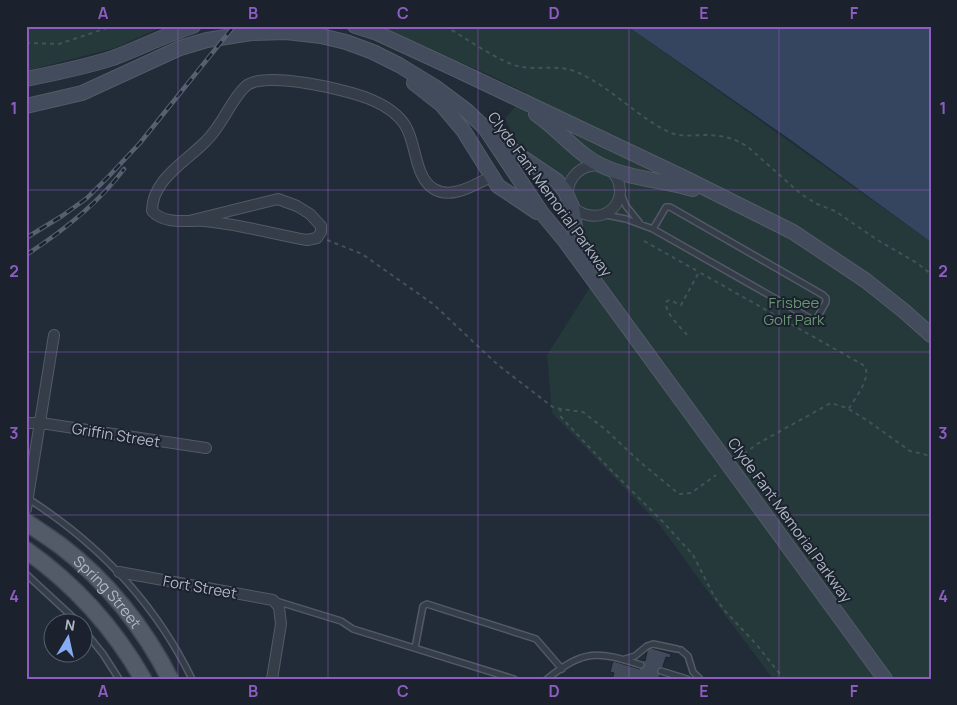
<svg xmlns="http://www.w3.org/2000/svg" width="957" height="705" viewBox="0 0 957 705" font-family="Manrope,sans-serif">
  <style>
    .green { fill: #25383a }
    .water { fill: #36455f }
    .building { fill: #414a5a; stroke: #1d242f }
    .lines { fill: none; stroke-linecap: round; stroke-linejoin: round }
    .service-casing { stroke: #535a66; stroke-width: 8 }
    .minor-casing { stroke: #535a66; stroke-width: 12 }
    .secondary-casing { stroke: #535a66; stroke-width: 16 }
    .primary-casing { stroke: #3f4652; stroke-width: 19 }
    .path { stroke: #415357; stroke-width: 2; stroke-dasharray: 4 4; stroke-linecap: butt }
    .service { stroke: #353d49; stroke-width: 5 }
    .minor { stroke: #353d49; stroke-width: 10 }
    .secondary { stroke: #434c5c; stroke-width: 14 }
    .primary { stroke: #535b69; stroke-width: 16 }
    .rail-casing { stroke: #576070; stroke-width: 4.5 }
    .rail { stroke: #1b222d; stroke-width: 2.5; stroke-dasharray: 8; stroke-linecap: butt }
    .grid { fill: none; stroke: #8e5dc1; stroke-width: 1; stroke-opacity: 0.55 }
    .labels { text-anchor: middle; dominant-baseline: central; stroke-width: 4; stroke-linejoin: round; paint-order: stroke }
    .street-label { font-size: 15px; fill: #b0b7c5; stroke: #1b222d }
    .park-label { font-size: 15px; fill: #689574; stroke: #1b222d }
    .neatline { fill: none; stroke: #8e5dc1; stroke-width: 2 }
    .grid-label { font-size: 16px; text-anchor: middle; font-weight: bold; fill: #8e5dc1 }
  </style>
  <rect width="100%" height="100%" fill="#222b38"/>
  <path class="green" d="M46 26H164L115 48 26 71V28H37Z
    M379 26H627L931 242V679H890L569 235 505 119 526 93 498 79Z
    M594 281 879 679H773L719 607 659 524 552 413 547 355Z"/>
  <path class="water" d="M627 26H931V242L788 138Z"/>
  <path class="building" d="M648 647 671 654 670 658 666 657 659 678 661 679H612L614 673 610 672 613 661 640 669 643 660 645 661Z"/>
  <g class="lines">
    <g class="service-casing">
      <path id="service" d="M621 194 626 206 639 222
        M606 215 626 219 653 229 813 320H816L826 302V298L823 295 670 207H666L653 229
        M27 498C98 543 155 603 192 679
        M26 574 78 622
        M276 601 341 621 353 629 514 679
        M82 628 103 654 119 679
        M415 648 423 606 427 604 536 639 562 669
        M681 650 688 656 693 672 700 679
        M625 659 635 656 647 646 653 644 677 649
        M661 671 687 679
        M547 679C584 649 598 651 641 665"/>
    </g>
    <g class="minor-casing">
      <path id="minor" d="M567 195C569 175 581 165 600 165
        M572 207C604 233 638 196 609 168
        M189 221 278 199 297 206 310 214 321 226V232L317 238 307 240C273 234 239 224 204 221 187 220 165 225 152 211 152 179 187 161 206 141 223 125 231 99 246 86 264 70 350 90 372 100 384 105 397 113 405 125 417 144 414 177 434 189 452 200 475 184 491 177
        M26 423H41L206 448
        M26 509 54 335
        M119 572 273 600 279 607 281 624 272 679"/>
    </g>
    <g class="secondary-casing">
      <path id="secondary" d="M355 26 377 33 455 69 687 179 793 232 865 280 904 311 931 335
        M26 79C56 73 85 67 113 58 140 48 165 35 193 26
        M414 83 442 105 463 130 498 186 537 212
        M26 106 82 93 180 48 207 40 251 33 286 32 321 36 346 42 373 52 399 65 435 87 467 111 485 128 541 212 565 241 885 679
        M536 114C557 128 572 148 593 161 623 179 660 179 693 189
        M499 139 520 156 557 181 565 191 572 207 576 234 587 263"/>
    </g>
    <g class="primary-casing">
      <g id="primary">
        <path id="s1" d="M26 522C38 530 50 538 61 546 106 580 145 629 170 679"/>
        <path d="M26 550C74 584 114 628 143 679"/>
      </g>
    </g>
    <path class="path" d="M445 26C464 37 502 64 522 67 541 70 560 64 579 73 612 88 638 118 671 133 682 137 694 135 705 135 721 135 735 138 748 147L801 194 817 204 835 211 879 241 917 263 931 274
      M26 43 59 44 113 26
      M327 240 362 254 433 304 498 365 554 408 583 412 606 430 640 462 679 494 691 493 716 475
      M644 241 699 272
      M687 335C680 326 665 314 666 302L669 300 681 305 699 272 865 366C871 379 855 398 848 410
      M560 408 561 417 606 465 664 523 693 555 714 596 725 611 756 644 784 679
      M744 454 757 444 831 403 847 408 868 421 910 451 931 456"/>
    <use href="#service" class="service"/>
    <use href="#minor" class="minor"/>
    <use href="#secondary" class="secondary"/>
    <use href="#primary" class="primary"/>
    <g class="rail-casing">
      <path id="rail" d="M26 238 62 216 87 198 109 176 140 143 234 26
        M26 255C63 231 98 204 124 169"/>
    </g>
    <use href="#rail" class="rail"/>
  </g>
  <path class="grid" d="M178 26V679M328 26V679M478 26V679M629 26V679M779 26V679M26 190H931M26 352H931M26 515H931"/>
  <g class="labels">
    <g class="street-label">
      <text transform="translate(550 194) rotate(54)">Clyde Fant Memorial Parkway</text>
      <text transform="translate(116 435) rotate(9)">Griffin Street</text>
      <text transform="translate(790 520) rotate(54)">Clyde Fant Memorial Parkway</text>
      <text transform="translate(200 587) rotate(10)">Fort Street</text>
      <text stroke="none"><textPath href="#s1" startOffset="108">Spring Street</textPath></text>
    </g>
    <g class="park-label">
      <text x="794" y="302">Frisbee<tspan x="794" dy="17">Golf Park</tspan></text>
    </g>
  </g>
  <rect width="957" height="705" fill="none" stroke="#1b222d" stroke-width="55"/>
  <g transform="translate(68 638) rotate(9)"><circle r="24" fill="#1b222d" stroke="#575e6a"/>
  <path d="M0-4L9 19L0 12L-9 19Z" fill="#85acf5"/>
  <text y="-8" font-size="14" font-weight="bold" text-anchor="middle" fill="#b0b7c5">N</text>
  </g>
  <rect x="28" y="28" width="902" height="650" class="neatline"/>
  <g class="grid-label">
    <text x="103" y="19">A</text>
    <text x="253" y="19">B</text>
    <text x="403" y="19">C</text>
    <text x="554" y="19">D</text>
    <text x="704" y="19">E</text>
    <text x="854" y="19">F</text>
    <text x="14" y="114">1</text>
    <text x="943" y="114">1</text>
    <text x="14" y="277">2</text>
    <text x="943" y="277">2</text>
    <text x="14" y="439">3</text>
    <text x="943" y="439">3</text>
    <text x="14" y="602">4</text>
    <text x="943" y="602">4</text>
    <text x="103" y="697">A</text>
    <text x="253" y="697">B</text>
    <text x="403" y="697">C</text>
    <text x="554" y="697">D</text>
    <text x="704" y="697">E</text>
    <text x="854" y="697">F</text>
  </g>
</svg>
